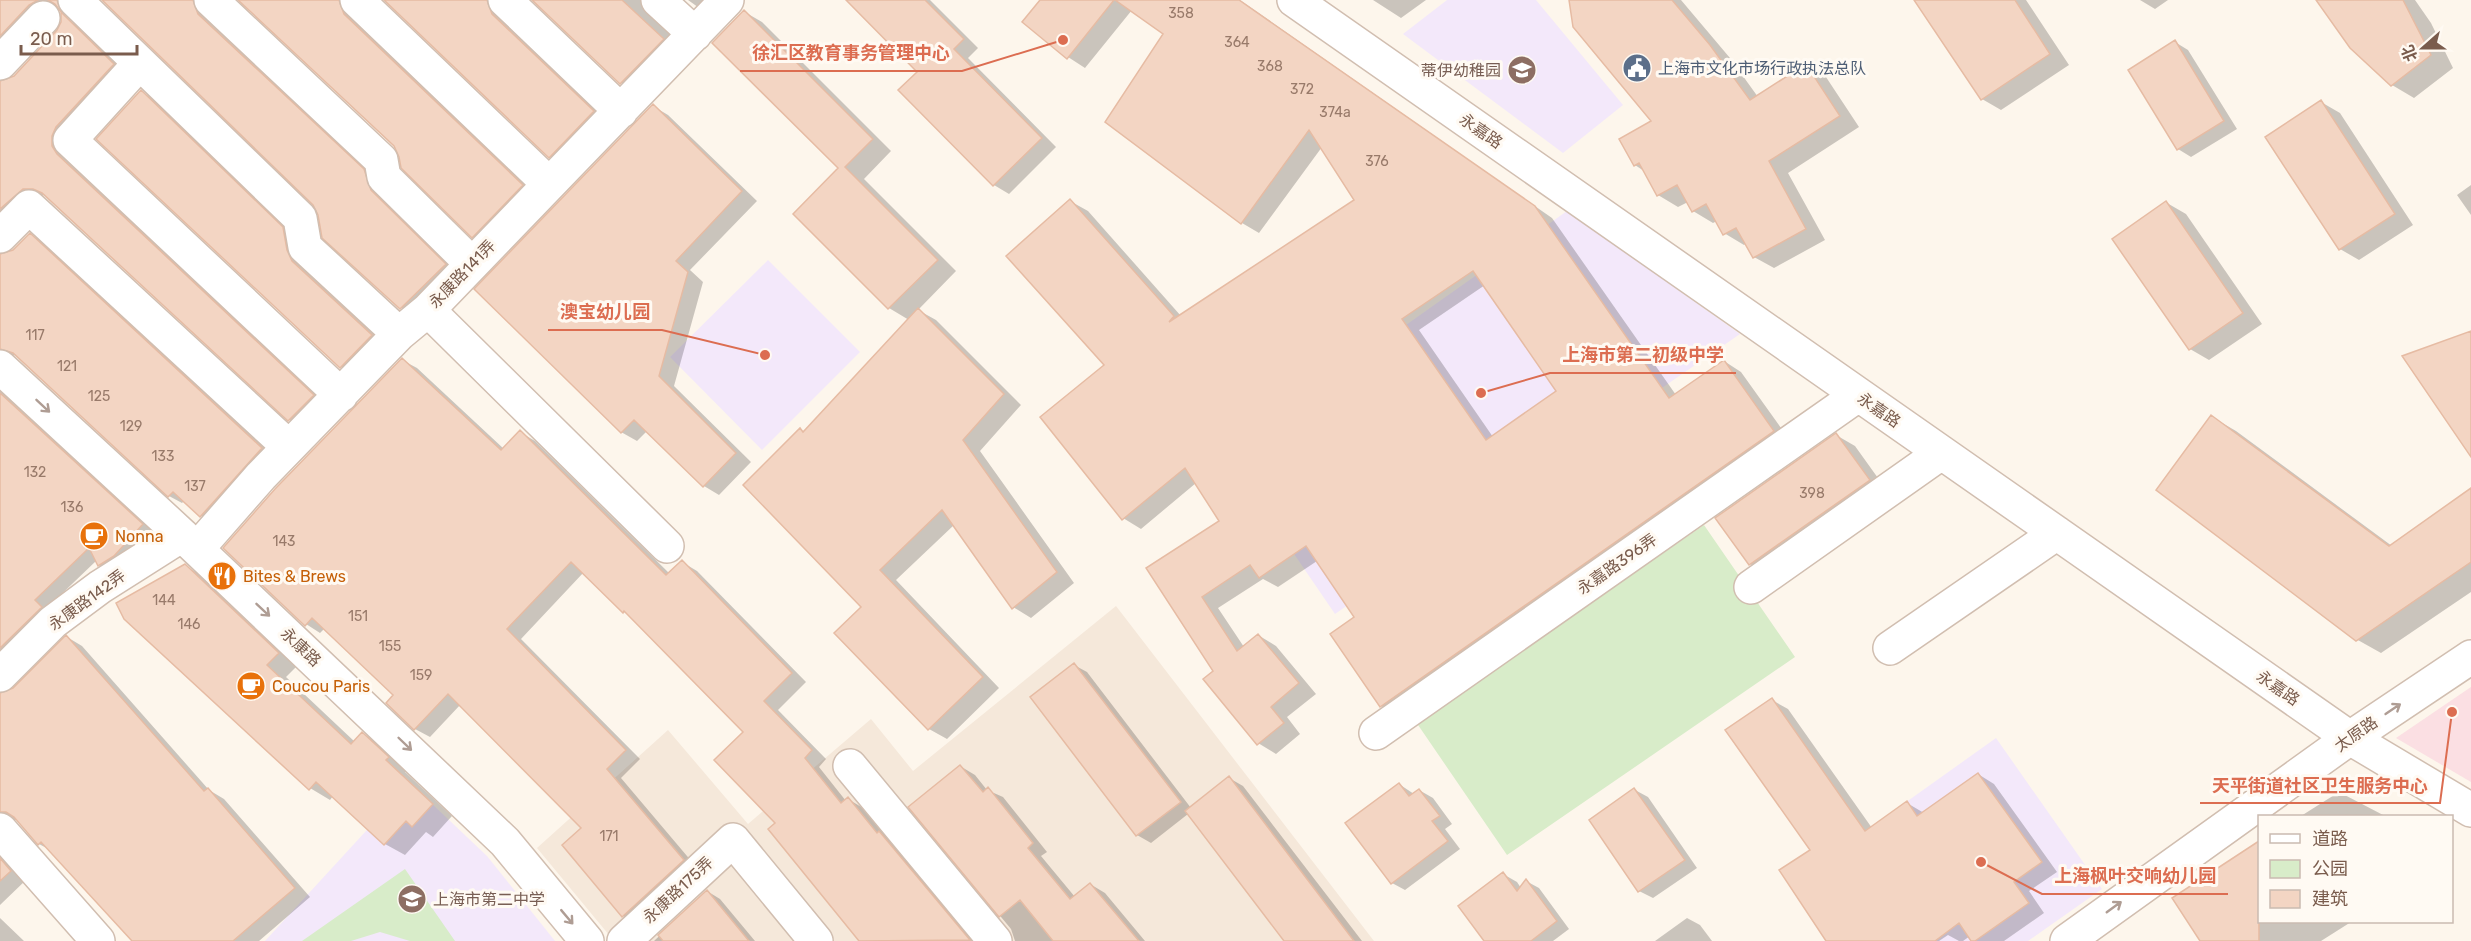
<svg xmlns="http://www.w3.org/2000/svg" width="2471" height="941" viewBox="0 0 2471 941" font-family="Rubik,'Noto Sans SC',sans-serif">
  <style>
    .residential { fill: #f5e8da }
    .education { fill: #f3e8fa }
    .medical { fill: #fbdfe3 }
    .green { fill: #d8ecc9 }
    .shadow { fill: #0003; fill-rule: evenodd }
    .building { fill: #f3d5c3; stroke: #e6bba3; stroke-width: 1.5; fill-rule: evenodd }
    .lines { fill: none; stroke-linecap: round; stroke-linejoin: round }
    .minor-casing { stroke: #d1beb0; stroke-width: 36 }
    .minor { stroke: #fff; stroke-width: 33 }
    .oneway { stroke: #af9d94 }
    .labels { text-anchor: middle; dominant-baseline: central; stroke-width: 6; stroke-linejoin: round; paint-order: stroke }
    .number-label { font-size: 14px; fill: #987a6a }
    .service-label { font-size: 16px; fill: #4e5e75; stroke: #fffaf3; text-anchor: start }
    .education-label { font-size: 16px; fill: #785e54; stroke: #fffaf3; text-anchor: end }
    .street-label { font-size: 16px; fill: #7a5c4d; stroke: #fffaf3 }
    .food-label { font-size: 16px; fill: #c56008; stroke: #fffaf3; text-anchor: start }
    .leader { fill: none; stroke: #dc6d51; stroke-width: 2 }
    .callout-dot { fill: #dc6d51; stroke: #fffaf3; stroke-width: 2 }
    .callout-label { font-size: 18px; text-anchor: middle; font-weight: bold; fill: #dc6d51; stroke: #fffaf3; stroke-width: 6; stroke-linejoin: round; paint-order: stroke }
  </style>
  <rect width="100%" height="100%" fill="#fdf6ec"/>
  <path class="residential" d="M1116 606 1374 941H614L537 848 668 730 748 824 871 719 913 771Z"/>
  <path class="education" d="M1447 0H1536L1623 105 1563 153 1403 34Z
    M1567 211 1740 334 1335 614 1225 453Z
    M768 260 860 352 762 450 670 357Z
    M1996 738 2102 889 2028 941H1934L1860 835Z
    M410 783 487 856 555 941H265Z"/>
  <path class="medical" d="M2471 687V782L2396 738Z"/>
  <path class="green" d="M1704 525 1795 657 1507 855 1416 722Z
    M405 869 455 941H410L380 932 351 941H302Z"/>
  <path class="shadow" d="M0 0H74L75 21 62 13 59 8H53L0 61Z
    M104 0H210L378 179 459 274 415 316 401 308 314 204Z
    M241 0H355L536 194 487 245 473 236 395 145Z
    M386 0H504L608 120 564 165 550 157Z
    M534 0H657L681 44 635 91 621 83Z
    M688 0H725L709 15Z
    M848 0H930L978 48 968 58 1056 147 1009 194 994 185 900 90 919 72Z
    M1042 0H1240L1552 218 1676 395 1724 361 1741 372 1791 442 1399 716 1381 706 1356 618 1317 561 1278 587 1263 579 1218 608 1244 647 1258 635 1276 646 1316 694 1287 717 1300 734 1276 754 1258 743 1149 568 1221 521 1196 483 1141 529 1123 518 1106 366 1070 201 1088 211 1181 316 1356 201 1322 147 1259 233 1242 223 1165 34 1132 10 1085 68 1068 57ZM1485 285 1559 391 1493 437 1419 330Z
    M1373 0H1426L1401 18Z
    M1571 0H1681L1730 58 1758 97 1806 66 1826 77 1859 127 1788 173 1825 240 1774 268 1754 257 1747 243 1744 245 1724 233 1717 221 1713 223 1693 211 1688 202 1678 207 1658 195 1644 171 1635 165 1654 122Z
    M1915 0H2026L2069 65 2001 110 1982 99Z
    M2140 0H2168L2155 9Z
    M2313 0H2415L2431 23 2453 68 2414 98 2392 85 2319 0Z
    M743 11 762 22 891 151 864 179 956 271 918 310 936 320 1021 405 980 451 1074 583 1031 618 1013 607 954 525 896 580 999 688 947 739 929 729 863 607 800 430 804 433 909 320 889 308 795 214 840 168Z
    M67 20 80 27 126 72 69 135 326 403 302 427 289 420 46 195 38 196 0 230V94Z
    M2175 42 2188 50 2237 129 2191 157 2178 149Z
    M141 92 154 99 296 236 299 259 305 270 384 343 354 374 341 367Z
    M2321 102 2340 113 2413 225 2359 260 2340 249Z
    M653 106 668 115 757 201 690 270 703 282 674 386 751 462 719 495 704 486 647 431 637 441 621 432Z
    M2471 185V215L2457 195Z
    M2167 203 2186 214 2262 324 2209 360 2190 349Z
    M30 235 43 242 274 456 214 524 201 516 184 501 182 503 169 496 17 355 8 356 0 361V255H6Z
    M402 360 417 368 504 449 520 432 535 441 670 574 682 562 697 571 806 682 778 710 826 759 819 767 846 801 848 799 863 808 977 941H861L770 829 778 823 745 732 631 616 624 612 584 572 521 639 640 759 621 778 698 869 638 924 623 916 564 845 583 828 461 704 430 737 415 729 388 703 395 695 325 628 320 633 306 624Z
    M0 389 155 533 112 573 99 565 96 561 47 608 0 671Z
    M2212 417 2236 431 2392 546 2471 490V592L2381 653 2356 639Z
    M1836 435 1855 446 1888 492 1769 575 1750 564 1717 518Z
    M185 566 205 577 298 665 286 677 355 742 362 733 382 745 408 770 405 772 452 816 433 837 426 832 405 855 385 844 333 796 330 800 310 788Z
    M67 637 82 646 209 790 224 799 310 897 259 941H132L52 851 39 844 18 820H14L3 825 0 830V698L14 690Z
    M1074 665 1087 672 1191 808 1229 778 1243 786 1362 941H1286L1188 814 1151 843 1137 835 1032 697Z
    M1772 700 1788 709 1872 828 1907 803 1924 813 1978 774 1994 784 2057 872 2029 891 2044 913 2004 941H1973L1970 936 1963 941H1959L1948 935 1939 941H1828L1812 850Z
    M960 766 975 775 987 790 1003 797 1047 852 1041 856 1075 897 1090 884 1105 893 1145 941H1015L1011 929 910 807Z
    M1399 784 1414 794 1419 790 1433 798 1452 824 1445 829 1460 849 1405 890 1392 883Z
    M1635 790 1648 797 1697 868 1653 898 1639 891Z
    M2339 792 2385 816H2301Z
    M2260 843V922H2351L2321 941H2202L2174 898Z
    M0 850 26 880 0 905Z
    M1503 874 1517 882 1521 888 1526 881 1539 888 1569 929 1553 941H1486Z
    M707 891 720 899 755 941H654Z
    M0 918 24 941H0Z
    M1687 918 1700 925 1712 941H1655Z"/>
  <path class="building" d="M0 0H38L29 5 0 36Z
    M48 0H57L62 13 114 64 56 127 52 136V146L57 154 314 395 288 421 42 193 33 189H23L0 209V81L14 76 57 30 61 22V12L55 4Z
    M102 0H193L198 14 364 169 371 190 446 264 400 309 322 238 318 215 313 205Z
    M238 0H339L344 14 523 185 472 238 401 168 399 157 394 146Z
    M384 0H487L492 14 594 111 549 158Z
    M532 0H622L664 39 620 84Z
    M846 0H925L964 39 954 49 1042 138 993 186 898 90 917 72Z
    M1040 0H1114L1067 59 1022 22Z
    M1115 0H1239L1535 206 1669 398 1724 360 1774 431 1380 707 1330 634 1354 617 1306 546 1259 578 1250 565 1202 597 1237 651 1258 634 1299 683 1271 707 1284 723 1257 745 1203 679 1213 671 1146 568 1219 521 1185 468 1122 520 1040 417 1104 365 1006 256 1070 199 1174 316 1169 322 1354 200 1309 130 1241 224 1105 122 1163 34ZM1473 271 1556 391 1486 440 1402 319Z
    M1569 0H1672L1710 45 1750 100 1806 64 1840 116 1769 161 1806 229 1753 258 1736 228 1723 235 1706 204 1692 212 1677 185 1657 196 1639 163 1634 166 1619 139 1651 121 1573 27Z
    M1914 0H2015L2050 54 1981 100Z
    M2316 0H2403L2431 55 2391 86 2350 48Z
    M744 10 873 139 845 167 938 260 888 309 793 214 838 168 712 43Z
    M2175 40 2224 121 2177 150 2128 70Z
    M141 90 283 227 287 250 292 261 372 335 340 368 96 139Z
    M2321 100 2395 214 2339 250 2265 137Z
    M653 104 742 191 676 261 688 272 659 376 736 453 703 487 634 420 621 433 474 289Z
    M2166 201 2243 313 2189 350 2112 239Z
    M30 233 262 448 200 517 173 492 168 497 13 353 0 349V254L13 250Z
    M918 308 1004 394 963 440 1057 572 1012 609 942 510 880 570 983 677 928 730 834 633 861 607 743 485 800 428 803 432Z
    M2471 331V457L2402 356Z
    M402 358 501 450 520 430 666 575 682 560 792 673 764 701 812 750 805 758 841 803 848 797 877 833 879 831 970 940 859 941 768 829 775 823 714 760 743 732 624 611 623 613 571 562 507 629 626 750 607 769 684 860 622 917 562 845 581 828 448 694 414 730 386 703 393 695 312 618 305 626 223 548 275 489Z
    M0 393 143 524 114 556 98 566 89 548 35 600 42 607 0 648Z
    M2211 415 2389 546 2471 488V562L2356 641 2156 490Z
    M1836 433 1870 480 1749 565 1715 518Z
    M185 564 279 653 267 665 351 744 362 732 389 757 386 760 433 804 412 827 406 821 384 845 316 782 309 790 124 619 116 603Z
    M66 635 204 791 208 788 295 888 233 941H132L41 842 38 845 14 817 6 812H0V693L13 688Z
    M1074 663 1181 802 1136 836 1030 697Z
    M1772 698 1865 831 1907 801 1917 816 1978 773 2042 862 2014 882 2029 903 1975 941H1971L1959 923 1935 941H1826L1779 870 1810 850 1725 730Z
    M960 765 983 792 988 787 1033 843 1028 848 1070 899 1090 883 1139 941H1053L1020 900 999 917 908 807Z
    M1229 776 1288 854 1354 941H1284L1185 811Z
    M1399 783 1409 796 1419 789 1440 816 1432 821 1448 841 1391 884 1345 823Z
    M1634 788 1685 860 1638 892 1589 820Z
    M2259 841V941H2200L2172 898Z
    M0 858 11 871 0 881Z
    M1503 872 1517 891 1526 879 1557 921 1531 941H1484L1458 906Z
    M707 890 749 941H663L658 935Z"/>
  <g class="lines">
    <g class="minor-casing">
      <path id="minor" d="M75 0 300 218 305 247 399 334
        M211 0 381 160 384 177 472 264
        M357 0 549 184
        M505 0 621 111
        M658 0 695 34
        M1294 0 2350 738 2471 810
        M0 63 43 18
        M139 64 70 140 341 395
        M0 236 29 207 289 447
        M428 310 667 546
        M0 367 182 535 505 842 587 941
        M197 549 261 476 399 334 428 310 727 0
        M1751 587 1941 453
        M1890 648 2057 533
        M0 675 53 622 100 587 182 535
        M1376 733 1858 395
        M850 766 995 941
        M0 830 98 941
        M624 941 733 840 816 941
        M2067 941 2350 738 2471 657"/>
    </g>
    <use href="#minor" class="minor"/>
  </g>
  <defs><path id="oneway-shaft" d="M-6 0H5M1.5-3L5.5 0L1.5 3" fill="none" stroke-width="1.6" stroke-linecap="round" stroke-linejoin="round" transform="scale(1.5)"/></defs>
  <g class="oneway">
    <use href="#oneway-shaft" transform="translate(43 406) rotate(43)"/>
    <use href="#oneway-shaft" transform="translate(263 610) rotate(43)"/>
    <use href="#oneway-shaft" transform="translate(2393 709) rotate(-34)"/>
    <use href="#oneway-shaft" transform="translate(405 744) rotate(44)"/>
    <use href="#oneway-shaft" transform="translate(2114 907) rotate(-36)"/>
    <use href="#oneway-shaft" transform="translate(567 917) rotate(50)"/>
  </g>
  <defs>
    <g id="civic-disc" transform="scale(1.5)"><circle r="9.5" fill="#5c6f8a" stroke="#fffaf3"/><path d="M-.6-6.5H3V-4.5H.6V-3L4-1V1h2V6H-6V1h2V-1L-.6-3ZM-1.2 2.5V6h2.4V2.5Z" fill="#fff"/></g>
    <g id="school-disc" transform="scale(1.5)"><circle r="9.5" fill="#8d6e63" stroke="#fffaf3"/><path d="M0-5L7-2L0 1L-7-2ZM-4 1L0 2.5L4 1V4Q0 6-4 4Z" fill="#fff"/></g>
    <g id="cafe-disc" transform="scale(1.5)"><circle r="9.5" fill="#e8710a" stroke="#fffaf3"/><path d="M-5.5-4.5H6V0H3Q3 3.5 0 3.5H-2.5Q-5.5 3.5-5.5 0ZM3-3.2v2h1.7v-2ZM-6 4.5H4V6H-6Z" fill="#fff"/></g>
    <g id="restaurant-disc" transform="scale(1.5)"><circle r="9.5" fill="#e8710a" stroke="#fffaf3"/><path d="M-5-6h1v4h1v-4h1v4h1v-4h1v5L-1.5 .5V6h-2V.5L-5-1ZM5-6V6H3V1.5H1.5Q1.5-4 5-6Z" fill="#fff"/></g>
  </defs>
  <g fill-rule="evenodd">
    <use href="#civic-disc" x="1637" y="68"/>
    <use href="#school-disc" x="1522" y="70"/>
    <use href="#cafe-disc" x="94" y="536"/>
    <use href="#restaurant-disc" x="222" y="576"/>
    <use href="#cafe-disc" x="251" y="686"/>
    <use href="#school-disc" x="412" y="899"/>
  </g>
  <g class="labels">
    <g class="number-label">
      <text x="1181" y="13">358</text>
      <text x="1237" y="42">364</text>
      <text x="1270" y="66">368</text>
      <text x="1302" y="89">372</text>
      <text x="1335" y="112">374a</text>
      <text x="1377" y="161">376</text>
      <text x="35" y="335">117</text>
      <text x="67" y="366">121</text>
      <text x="99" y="396">125</text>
      <text x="131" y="426">129</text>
      <text x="163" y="456">133</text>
      <text x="35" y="472">132</text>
      <text x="195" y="486">137</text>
      <text x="1812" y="493">398</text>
      <text x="72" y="507">136</text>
      <text x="284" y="541">143</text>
      <text x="164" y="600">144</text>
      <text x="358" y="616">151</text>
      <text x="189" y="624">146</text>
      <text x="390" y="646">155</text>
      <text x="421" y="675">159</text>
      <text x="609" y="836">171</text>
    </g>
    <g class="service-label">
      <text x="1658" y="68">上海市文化市场行政执法总队</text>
    </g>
    <g class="education-label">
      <text x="1501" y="70">蒂伊幼稚园</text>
      <text x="433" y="899" text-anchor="start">上海市第二中学</text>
    </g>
    <g class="street-label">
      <text transform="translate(1481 131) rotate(35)">永嘉路</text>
      <text transform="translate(462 274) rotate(-46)">永康路141弄</text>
      <text transform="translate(1879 410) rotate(35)">永嘉路</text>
      <text transform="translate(1617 564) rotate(-35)">永嘉路396弄</text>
      <text transform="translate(87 600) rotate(-36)">永康路142弄</text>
      <text transform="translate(301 647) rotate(43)">永康路</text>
      <text transform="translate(2278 688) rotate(35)">永嘉路</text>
      <text transform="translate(2356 734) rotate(-35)">太原路</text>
      <text transform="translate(678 890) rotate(-43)">永康路175弄</text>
    </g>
    <g class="food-label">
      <text x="115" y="536">Nonna</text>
      <text x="243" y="576">Bites &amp; Brews</text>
      <text x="272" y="686">Coucou Paris</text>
    </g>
  </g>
  <path class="leader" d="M1063 40L962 71H740M765 355L662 330H548M1481 393L1550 373H1736M2452 712L2440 803H2200M1981 862L2042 894H2228"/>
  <g class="callout-dot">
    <circle cx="1063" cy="40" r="6"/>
    <circle cx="765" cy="355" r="6"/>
    <circle cx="1481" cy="393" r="6"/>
    <circle cx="2452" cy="712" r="6"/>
    <circle cx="1981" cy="862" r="6"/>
  </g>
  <g class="callout-label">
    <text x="851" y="59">徐汇区教育事务管理中心</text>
    <text x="605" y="318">澳宝幼儿园</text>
    <text x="1643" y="361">上海市第二初级中学</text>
    <text x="2320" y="792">天平街道社区卫生服务中心</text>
    <text x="2135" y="882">上海枫叶交响幼儿园</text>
  </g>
  <rect x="2258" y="815" width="195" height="108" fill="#fffaf3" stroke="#cabbb1" stroke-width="1.5"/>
  <rect x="2270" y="834" width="30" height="9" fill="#ffffff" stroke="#cabbb1" stroke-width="1.5"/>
  <text x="2312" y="845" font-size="18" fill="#7a5c4d">道路</text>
  <rect x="2270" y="860" width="30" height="18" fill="#d8ecc9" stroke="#cabbb1" stroke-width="1.5"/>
  <text x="2312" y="875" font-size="18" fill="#7a5c4d">公园</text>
  <rect x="2270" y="890" width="30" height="18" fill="#f3d5c3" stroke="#cabbb1" stroke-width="1.5"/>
  <text x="2312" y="905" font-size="18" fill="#7a5c4d">建筑</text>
  <g transform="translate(2423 48) rotate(249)" stroke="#fffaf3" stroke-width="4.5" paint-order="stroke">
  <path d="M0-4.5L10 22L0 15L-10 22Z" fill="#7a5c4d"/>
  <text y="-9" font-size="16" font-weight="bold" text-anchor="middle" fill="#7a5c4d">北</text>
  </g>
  <path d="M21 45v9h116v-9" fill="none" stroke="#7a5c4d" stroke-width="3"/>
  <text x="30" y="45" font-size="18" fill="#7a5c4d" stroke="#fffaf3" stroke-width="4.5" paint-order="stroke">20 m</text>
</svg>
